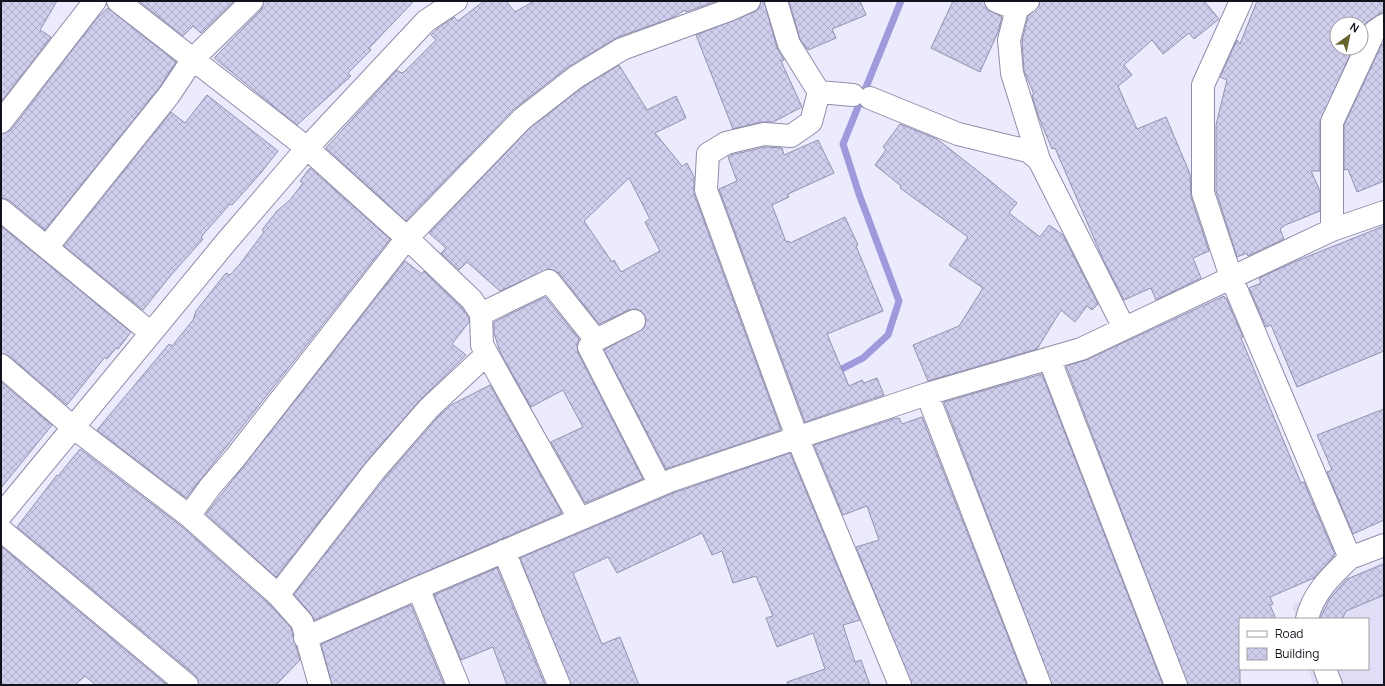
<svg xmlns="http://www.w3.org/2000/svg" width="1385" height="686" viewBox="0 0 1385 686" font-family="Manrope,sans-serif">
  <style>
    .built { fill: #dfdef6 }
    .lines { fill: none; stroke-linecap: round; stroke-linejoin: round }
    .stream { stroke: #9f9adb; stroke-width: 7 }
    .building { fill: url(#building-cross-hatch); stroke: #9291ae; fill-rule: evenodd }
    .street-casing { stroke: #8f8daa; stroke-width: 24 }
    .street { stroke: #fff; stroke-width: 22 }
  </style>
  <defs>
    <pattern id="building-cross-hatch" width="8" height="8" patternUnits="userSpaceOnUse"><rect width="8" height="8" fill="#cfceec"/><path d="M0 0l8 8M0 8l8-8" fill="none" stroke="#b1b0ca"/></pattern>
  </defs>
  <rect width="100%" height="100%" fill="#ecebfe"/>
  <path class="built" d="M1384 561V685H1313L1309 669H1368V619H1296L1292 605Z"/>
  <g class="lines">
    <path class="stream" d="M834 373 863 358 888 335 899 301 859 194 843 144 901 1"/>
  </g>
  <path class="building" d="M1 1H57L40 30 51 37 1 102Z
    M139 1H234L201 33 193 26 183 36Z
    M264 1H414L369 48 371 50 348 73 351 76 297 125 214 58 261 10Z
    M484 1H506L515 12 534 1H717L686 12 685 10 672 18 618 37 568 67 513 110 406 221 326 148 397 70 401 73 404 72 436 40 431 35 439 27 454 17 458 21Z
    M761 1H764L777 48 784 60 781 61 802 107 773 122H761L733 129 696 35 754 12 759 8Z
    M789 1H860L866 15 832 29 836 38 808 50 800 39Z
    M953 1H984L987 9 1002 17 998 32 980 72 931 48Z
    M1040 1H1204L1219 19 1194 39 1189 33 1163 54 1152 40 1124 65 1132 75 1118 86 1137 129 1166 117 1190 174 1191 197 1209 251 1193 258 1201 278 1156 300 1151 288 1124 300 1103 259 1055 148 1052 149 1038 115 1032 95 1034 94 1024 71 1022 41 1028 16 1039 6Z
    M1257 1H1384V11L1367 22 1361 30V24H1337V48H1353L1320 122V171H1311L1320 191V211L1283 226V227L1280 229 1284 239 1248 256 1247 253 1237 257 1216 191V125L1227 80 1220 77 1237 40 1240 44Z
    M108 8 176 62 159 88 45 230 9 200 1 198V134L11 130 97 18Z
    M1382 44 1384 46V181L1357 192 1348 169 1344 170V125Z
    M619 65 647 110 676 96 686 118 655 133 682 166 687 163 694 177V194L781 430 666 469 604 350 644 328 646 321 645 316 641 311 635 309 629 310 599 324 559 273 549 269 500 291 467 262 459 270 441 253 446 248 429 233 530 128 583 87ZM629 178 650 219 645 222 660 251 621 272 614 260 612 262 584 221Z
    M207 95 278 151 260 174 232 205 230 204 201 237 203 239 171 275 143 310 64 246 171 112 185 123Z
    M900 124 937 139 988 179 1017 203 1009 213 1040 237 1049 225 1063 235 1098 304 1092 310 1087 306 1075 322 1061 310 1037 349 928 381 913 345 959 326 983 288 949 265 968 237 900 188 901 186 875 165 886 150 883 147Z
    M818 140 834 173 788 194 789 197 772 205 786 242 789 241 790 243 845 217 858 245 856 246 883 311 827 334 849 386 862 380 864 383 877 378 884 395 805 422 719 189 737 181 728 157 731 155 765 147 782 148 784 155Z
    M310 168 390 239 186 498 97 430 169 344 172 346 193 320 196 311 226 273 230 275 240 264 264 232 262 230 277 211 290 200 303 183 300 181Z
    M1 226 131 332 118 349 116 348 107 359 105 357 67 405 9 356 1 353Z
    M1384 226V351L1297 387 1271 325 1266 327 1249 288 1261 283 1259 278 1294 262Z
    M405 261 422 274 424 271 462 308 469 318V322L452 344 466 355 420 400 366 462 276 577 206 514Z
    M1224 296 1225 299 1226 298 1243 337 1241 338 1301 483 1304 482 1335 555 1314 578 1270 597 1273 604 1270 605 1276 619H1240V685H1188L1066 366 1086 360Z
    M545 297 579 339 577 346 578 353 643 479 585 503 551 442 583 427 563 390 531 407 500 352 494 333V322Z
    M1042 374 1163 685H1052L944 402Z
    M1 382 52 425 1 488Z
    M490 385 562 513 314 620 311 614 294 594 385 478 438 417 451 405Z
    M1384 409V520L1353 534 1327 472 1332 470 1317 435Z
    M922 417 1027 685H912L856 547 879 540 867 506 843 515 814 445 893 419 899 418 902 424Z
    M80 449 181 526 269 604 291 628 300 660 276 685H199L195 675 17 527 57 475 58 476Z
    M790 453 860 620 843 625 855 662 861 660 870 685H788L787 682 825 669 813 633 777 647 766 618 773 616 756 576 733 583 722 551 712 555 702 533 617 573 608 557 573 573 602 644 620 637 639 685H571L520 558 676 492Z
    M2 547 167 685H96L85 676 75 685H1Z
    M1384 564V595L1346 611 1342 619H1320L1329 600 1347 579Z
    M497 568 545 685H507L493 647 461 660 434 595Z
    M411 605 444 685H332L321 644Z"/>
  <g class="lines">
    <g class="street-casing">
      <path id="street" d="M118 1 307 148 407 238 472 300 481 314 482 345 579 518
        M776 1 789 44 819 92
        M996 1 1017 9
        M1028 1 1017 9 1009 40 1012 73 1039 160 1124 328
        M1241 1 1203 85V193L1231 277 1350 558 1384 545
        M819 92 811 122 791 136 764 134 726 143 708 154 706 190 797 437 900 685
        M819 92 853 95
        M870 98 958 134 1028 151 1039 160
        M1 122 95 1
        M1 210 151 333
        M1332 230V122L1374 32 1384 25
        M47 247 169 95 193 59 252 1
        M481 314 549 281 596 340
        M634 321 596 340 589 347 660 485
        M1049 358 1176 685
        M1 365 74 428 189 516 210 487 235 458 407 238 522 119 576 77 622 49 729 10 749 1
        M927 394 1040 685
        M1 515 227 241 307 148 426 21 456 1
        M189 516 278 595 375 470 429 408 487 354
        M1 530 187 685
        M504 551 559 685
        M418 588 458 685
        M278 595 302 622 320 685
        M1307 619C1313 593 1331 576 1350 558
        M305 638 418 588 672 480 927 394 1081 349 1332 230 1384 212
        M1325 669 1331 685"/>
    </g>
    <use href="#street" class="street"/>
  </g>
  <rect width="1385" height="686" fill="none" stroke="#12121c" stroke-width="4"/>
  <rect x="1239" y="618" width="130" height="52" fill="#ffffff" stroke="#a0a0a4"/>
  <rect x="1247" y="631" width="20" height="6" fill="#ffffff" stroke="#a0a0a4"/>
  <text x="1275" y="638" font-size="12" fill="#12121c">Road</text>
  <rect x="1247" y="648" width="20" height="12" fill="url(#building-cross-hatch)" stroke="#a0a0a4"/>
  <text x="1275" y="658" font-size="12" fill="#12121c">Building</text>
  <g transform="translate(1349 36) rotate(33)"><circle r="19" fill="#ffffff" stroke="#a0a0a4"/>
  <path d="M0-3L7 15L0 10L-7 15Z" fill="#66622e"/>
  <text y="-6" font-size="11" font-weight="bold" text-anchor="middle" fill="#12121c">N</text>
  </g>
</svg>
